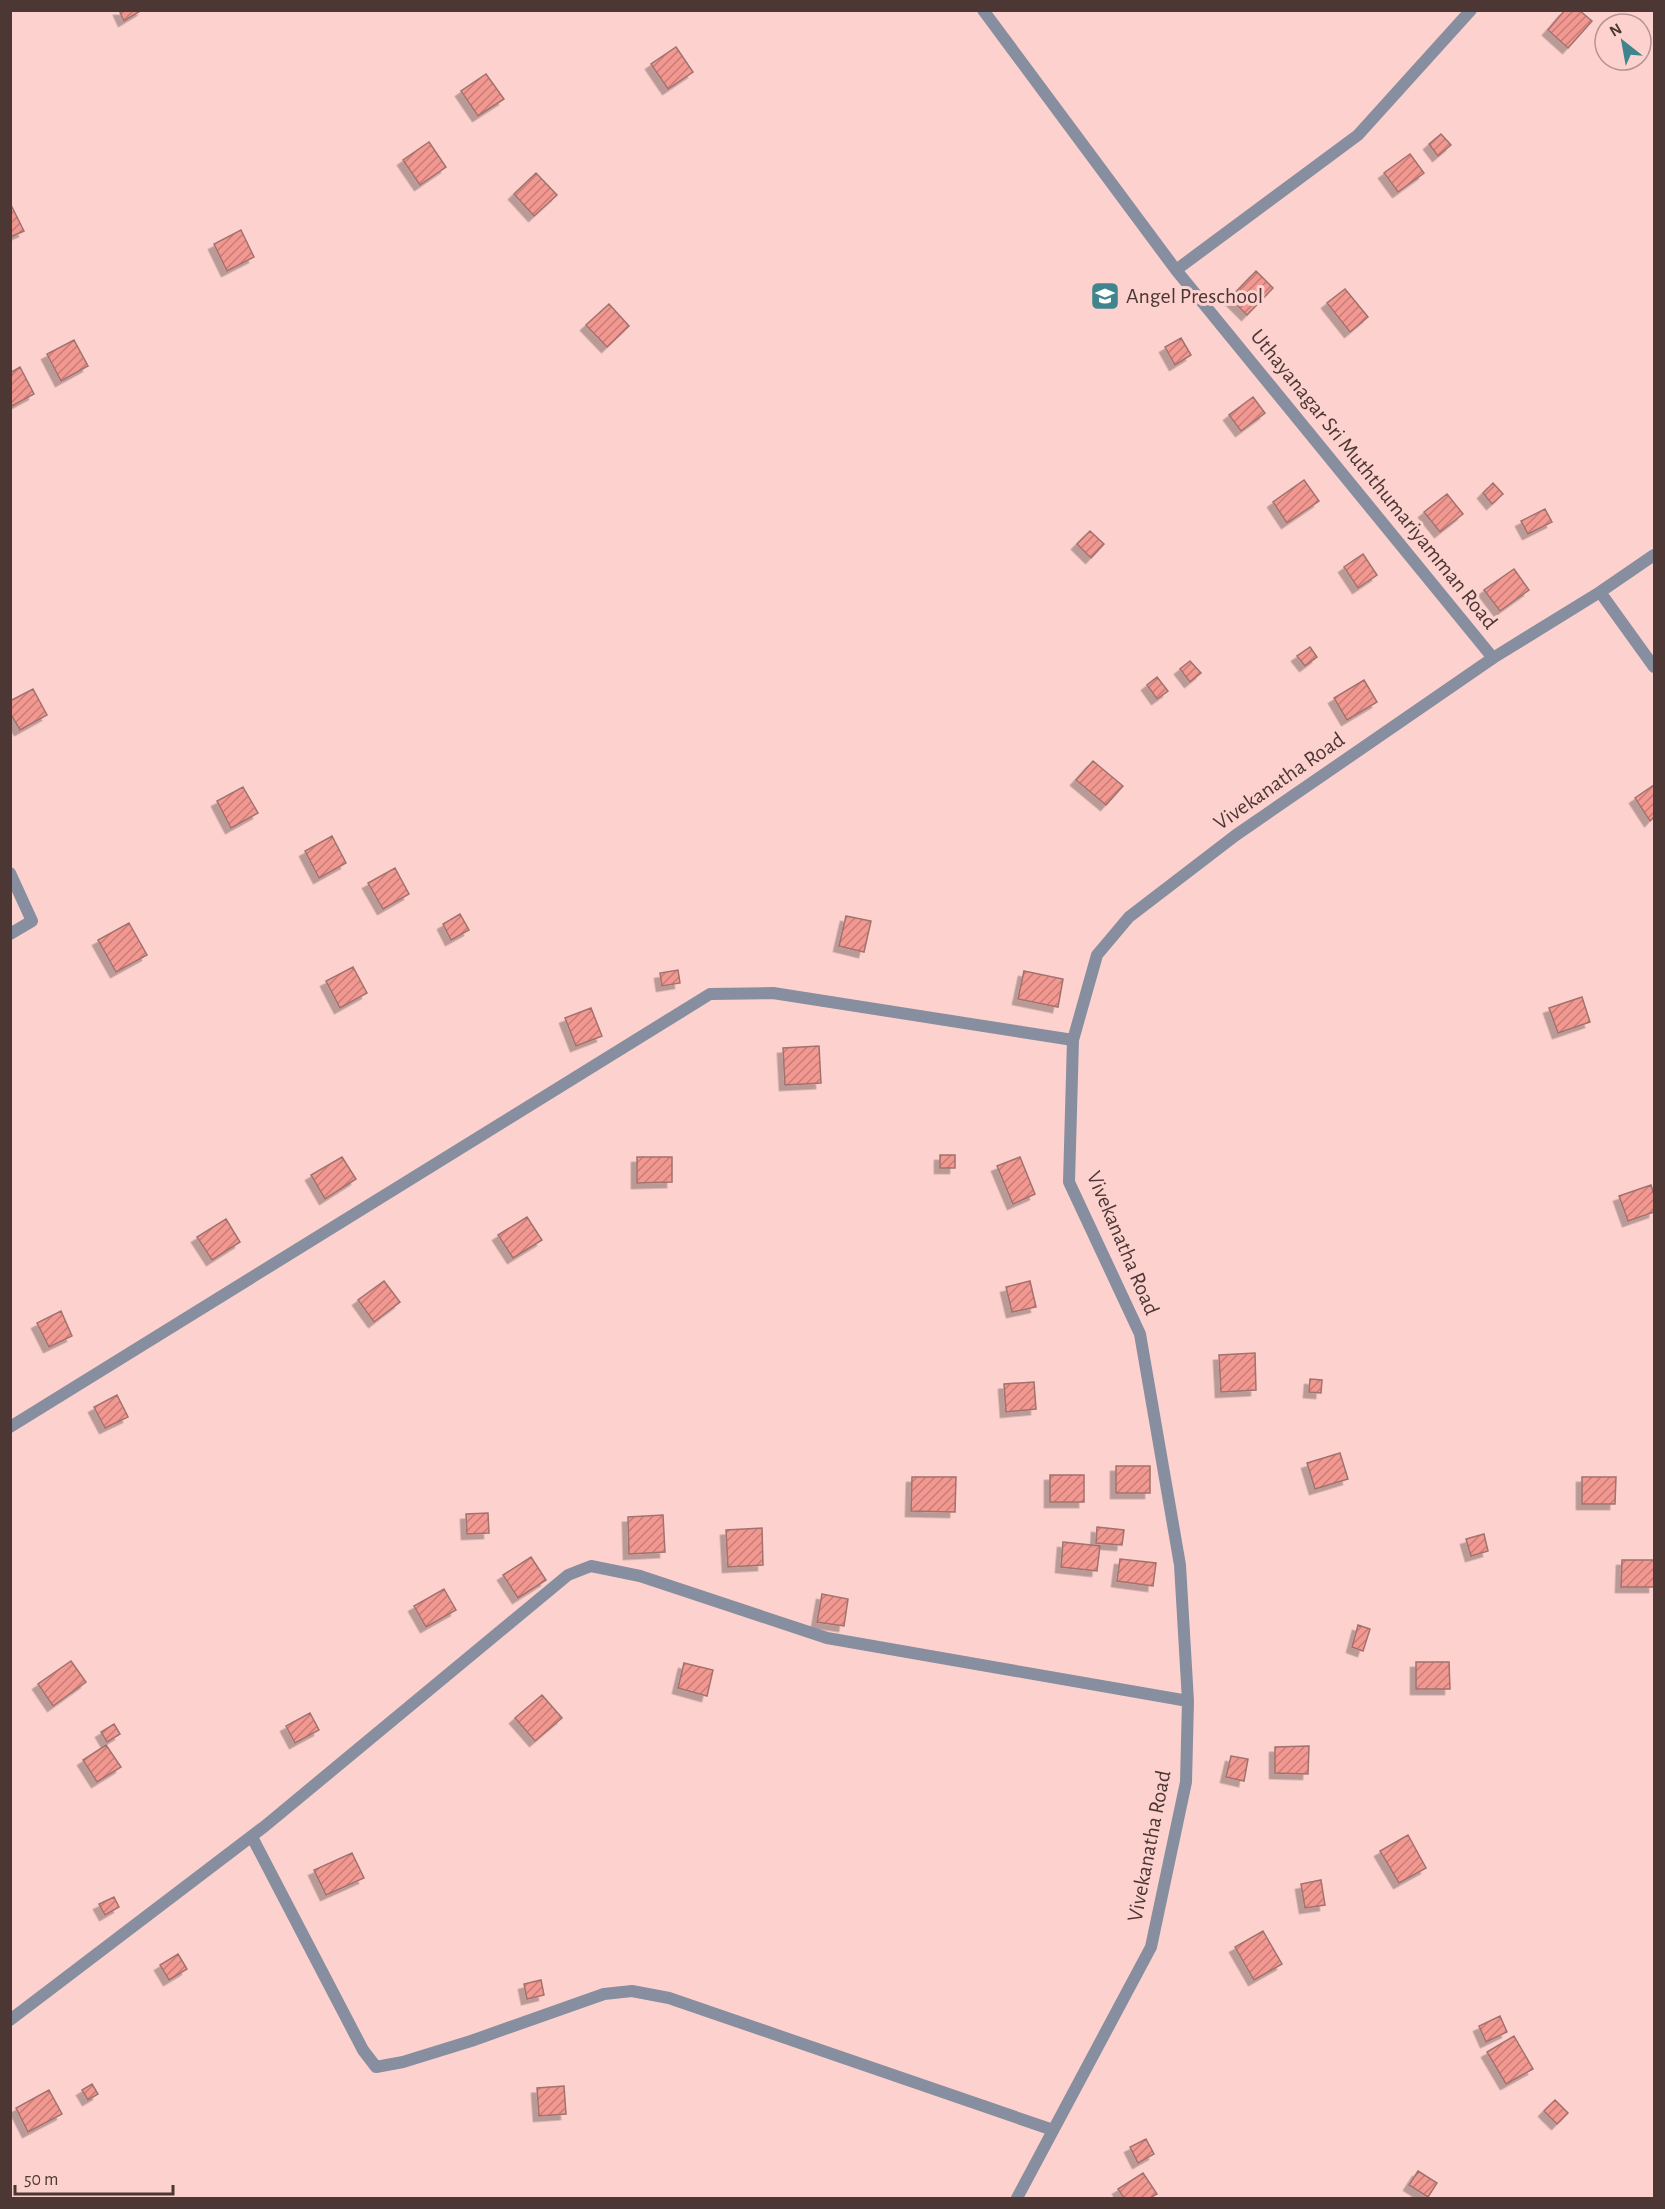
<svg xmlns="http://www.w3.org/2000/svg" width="1665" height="2209" viewBox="0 0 1665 2209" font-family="'Alegreya Sans',sans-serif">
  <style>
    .building { fill: url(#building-hatch); stroke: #a1726e; stroke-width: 1.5; filter: url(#shadow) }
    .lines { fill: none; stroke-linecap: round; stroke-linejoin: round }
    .street { stroke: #868e9f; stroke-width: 12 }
    .labels { text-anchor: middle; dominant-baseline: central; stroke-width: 6; stroke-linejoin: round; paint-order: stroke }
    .poi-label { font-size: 22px; fill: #4c3735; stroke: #fdd2ce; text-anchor: start }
    .street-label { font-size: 22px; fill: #4c3735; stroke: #fdd2ce }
  </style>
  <defs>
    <pattern id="building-hatch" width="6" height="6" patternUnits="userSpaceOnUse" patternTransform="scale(1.5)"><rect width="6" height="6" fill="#f39891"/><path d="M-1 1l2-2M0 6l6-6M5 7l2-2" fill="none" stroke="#c77d77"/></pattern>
    <filter id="shadow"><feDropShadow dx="-5.5" dy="5.5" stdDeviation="0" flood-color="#0004"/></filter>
  </defs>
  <rect width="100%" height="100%" fill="#fdd2ce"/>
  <path class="building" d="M119 10H142L124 21Z
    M1565 10H1579L1592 21 1568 48 1548 30Z
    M676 47 693 72 668 89 651 64Z
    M486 74 504 99 478 116 461 91Z
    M1441 134 1451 145 1438 156 1429 144Z
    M429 142 446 167 420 185 403 160Z
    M1410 154 1424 173 1398 192 1384 173Z
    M536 173 557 195 534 216 514 194Z
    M10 203 24 231 10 237Z
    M241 230 254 257 227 271 214 244Z
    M1256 271 1273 288 1247 315 1230 298Z
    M1345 289 1368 317 1350 332 1327 303Z
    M609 304 629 326 607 347 586 325Z
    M1181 338 1191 355 1175 365 1165 347Z
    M74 340 88 366 61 381 47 354Z
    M20 367 34 394 10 407V373Z
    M1253 397 1265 413 1241 431 1229 415Z
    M1304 480 1319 501 1287 523 1273 502Z
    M1493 483 1503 494 1492 504 1483 493Z
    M1447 494 1463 514 1440 532 1424 512Z
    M1545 509 1552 522 1528 534 1521 521Z
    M1090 531 1104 544 1091 558 1077 544Z
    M1363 554 1377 575 1358 588 1344 567Z
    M1514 569 1529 590 1500 611 1484 590Z
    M1310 647 1317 657 1305 666 1297 656Z
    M1190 661 1201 673 1190 682 1180 669Z
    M1157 677 1168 691 1157 699 1147 685Z
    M1364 680 1377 702 1347 720 1334 698Z
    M33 689 47 715 20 730 10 713V701Z
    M1093 761 1123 786 1106 805 1076 780Z
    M1654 785V817L1650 821 1635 798Z
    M243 787 258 813 231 828 217 801Z
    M332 836 346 863 319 878 305 851Z
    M395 868 409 894 383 909 368 883Z
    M460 914 469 930 451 940 443 924Z
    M846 916 871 921 864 952 839 946Z
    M129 923 147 955 116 972 98 940Z
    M353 967 367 993 340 1008 326 981Z
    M678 970 680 983 662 986 660 973Z
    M1024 971 1063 979 1058 1007 1018 999Z
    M1582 997 1590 1022 1558 1033 1549 1008Z
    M591 1008 602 1036 576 1046 565 1018Z
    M819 1046 821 1083 785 1085 783 1048Z
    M940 1155H955V1168H940Z
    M342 1157 356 1179 325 1199 311 1175Z
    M637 1157H672V1182L637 1183Z
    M1020 1157 1035 1194 1013 1204 997 1166Z
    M1651 1185 1654 1195V1212L1628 1221 1619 1196Z
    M527 1217 542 1240 513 1258 498 1235Z
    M226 1219 240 1242 212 1260 197 1237Z
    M384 1281 400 1302 374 1322 358 1300Z
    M1030 1281 1036 1307 1012 1312 1006 1287Z
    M61 1311 72 1336 49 1347 37 1323Z
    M1255 1353 1256 1390 1221 1392 1219 1355Z
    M1310 1379 1322 1380 1321 1393 1309 1392Z
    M1034 1382 1036 1409 1006 1412 1004 1384Z
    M117 1395 128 1417 105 1428 94 1407Z
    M1340 1453 1348 1479 1315 1489 1307 1463Z
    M1116 1466H1150V1493H1116Z
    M1050 1475H1084V1502H1050Z
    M912 1477H956L955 1512 911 1511Z
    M1582 1477H1616L1615 1504H1582Z
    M488 1513 489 1533 467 1534 466 1514Z
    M663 1515 665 1552 629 1554 628 1517Z
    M1097 1527 1124 1530 1122 1545 1096 1543Z
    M762 1528 763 1565 728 1567 726 1530Z
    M1484 1534 1488 1551 1471 1556 1466 1539Z
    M1063 1542 1100 1546 1097 1571 1061 1567Z
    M531 1557 546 1580 518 1598 503 1575Z
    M1120 1559 1156 1563 1153 1586 1117 1581Z
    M1622 1560H1654V1587H1621Z
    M444 1589 456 1610 426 1627 414 1606Z
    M822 1594 848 1599 844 1626 817 1622Z
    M1358 1625 1370 1629 1363 1651 1352 1647Z
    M71 1661 86 1682 53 1706 38 1684Z
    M1416 1662H1449L1450 1689H1416Z
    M684 1663 713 1670 707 1696 678 1688Z
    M542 1695 562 1718 535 1741 515 1718Z
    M310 1713 319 1730 295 1743 286 1726Z
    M114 1724 120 1734 107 1742 101 1732Z
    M106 1745 121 1767 97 1782 83 1760Z
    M1309 1746 1308 1774 1275 1773V1747Z
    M1231 1756 1248 1759 1244 1781 1226 1777Z
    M1408 1835 1426 1868 1399 1883 1380 1851Z
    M352 1853 364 1878 326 1895 314 1870Z
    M1321 1880 1325 1905 1305 1908 1301 1884Z
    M114 1897 119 1907 105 1915 99 1904Z
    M1263 1931 1282 1964 1254 1980 1235 1947Z
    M178 1954 187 1969 169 1980 160 1965Z
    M541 1980 544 1995 527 1999 524 1984Z
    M1500 2016 1507 2032 1486 2042 1479 2026Z
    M1514 2036 1533 2069 1506 2084 1487 2052Z
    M92 2084 98 2094 88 2100 82 2090Z
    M564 2086 566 2114 539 2116 537 2088Z
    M49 2090 62 2114 28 2132 16 2108Z
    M1555 2100 1568 2113 1557 2124 1544 2111Z
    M1146 2139 1154 2154 1138 2163 1130 2147Z
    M1418 2171 1437 2183 1428 2197 1409 2185Z
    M1143 2173 1157 2194 1150 2198H1124L1118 2189Z"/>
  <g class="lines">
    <path class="street" d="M983 10 1176 270 1493 658
      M1176 270 1358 135 1471 10
      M1600 592 1654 667
      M10 873 32 921 10 934
      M10 1427 710 994 773 993 1073 1040
      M252 1837 363 2050 376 2067 403 2062 471 2041 604 1994 632 1991 669 1998 1053 2130
      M10 2020 265 1826 568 1575 591 1566 640 1576 827 1638 1188 1701
      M1017 2198 1151 1947 1186 1782 1188 1701 1180 1565 1140 1334 1069 1182 1073 1040 1097 955 1129 917 1236 835 1493 658 1600 592 1654 555"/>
  </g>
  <defs>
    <g id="school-square" transform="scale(1.5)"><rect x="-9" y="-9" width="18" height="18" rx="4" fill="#3e858d" stroke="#fdd2ce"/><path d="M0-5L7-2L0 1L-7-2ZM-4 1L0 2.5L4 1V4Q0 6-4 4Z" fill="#fff"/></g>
  </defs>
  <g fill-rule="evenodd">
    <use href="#school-square" x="1105" y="296"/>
  </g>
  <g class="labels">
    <g class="poi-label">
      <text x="1126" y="296">Angel Preschool</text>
    </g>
    <g class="street-label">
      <text transform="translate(1374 479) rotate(51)">Uthayanagar Sri Muththumariyamman Road</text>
      <text transform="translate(1279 781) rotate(-35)">Vivekanatha Road</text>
      <text transform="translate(1123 1243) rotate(67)">Vivekanatha Road</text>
      <text transform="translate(1149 1846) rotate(-79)">Vivekanatha Road</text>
    </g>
  </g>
  <rect width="1665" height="2209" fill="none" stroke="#4c3735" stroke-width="24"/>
  <g transform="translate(1623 42) rotate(329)"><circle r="28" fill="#fdd2ce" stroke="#b69491" stroke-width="1.5"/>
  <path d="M0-4.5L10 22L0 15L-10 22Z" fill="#3e858d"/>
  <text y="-9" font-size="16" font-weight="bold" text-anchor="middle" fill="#4c3735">N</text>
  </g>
  <path d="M15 2185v9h158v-9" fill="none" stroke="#4c3735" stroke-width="3"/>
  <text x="24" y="2185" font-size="18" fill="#4c3735" stroke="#fdd2ce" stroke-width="4.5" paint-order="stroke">50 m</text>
</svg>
